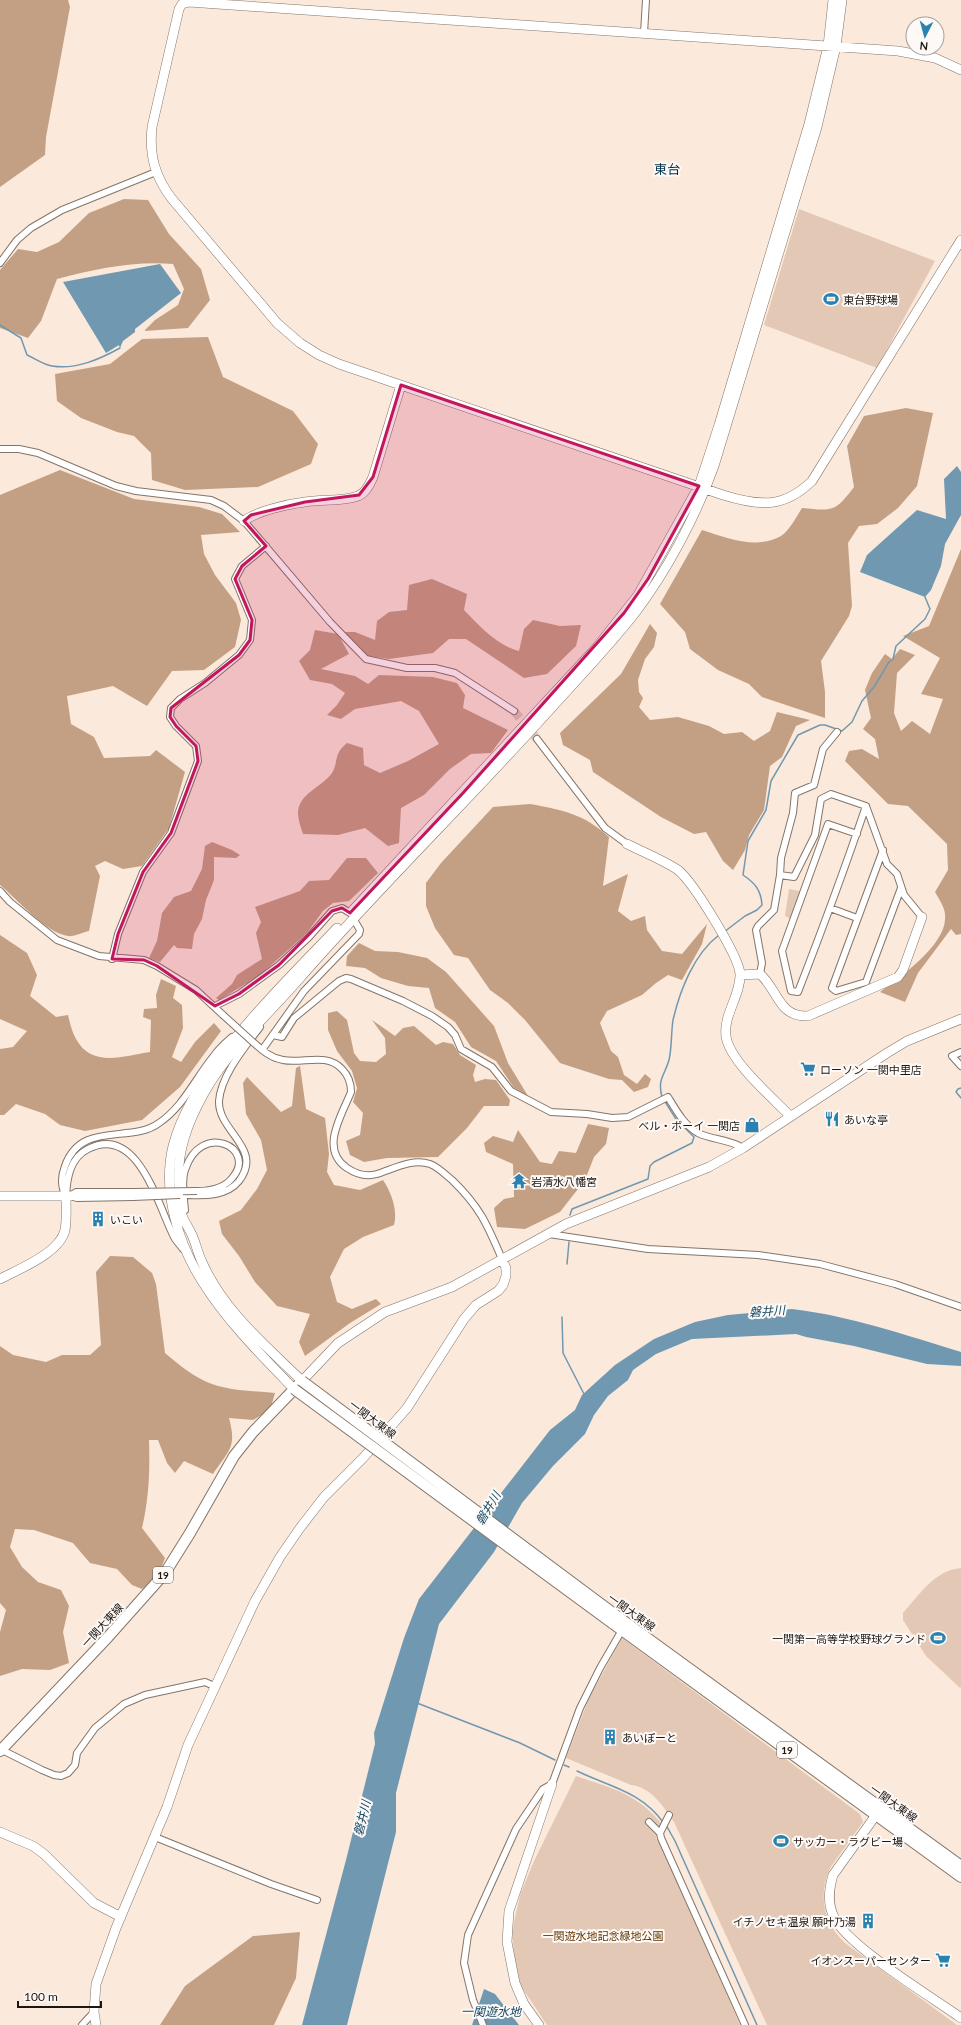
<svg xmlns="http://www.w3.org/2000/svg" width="961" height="2025" viewBox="0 0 961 2025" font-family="Lato,'Noto Sans JP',sans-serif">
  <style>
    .green { fill: #e3c9b5 }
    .forest { fill: #c3a084 }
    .water { fill: #7098b1 }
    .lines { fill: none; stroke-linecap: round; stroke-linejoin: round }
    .stream { stroke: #7098b1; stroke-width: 1.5 }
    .secondary-tunnel { stroke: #dac9bd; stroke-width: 9; stroke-dasharray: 9 4.5; stroke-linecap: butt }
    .street-casing { stroke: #847568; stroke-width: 8 }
    .secondary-casing { stroke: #847568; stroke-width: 10 }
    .primary-casing { stroke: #847568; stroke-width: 12 }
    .street { stroke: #fff; stroke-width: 6 }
    .secondary { stroke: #fff; stroke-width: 9 }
    .primary { stroke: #fff; stroke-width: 10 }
    .street-bridge-casing { stroke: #847568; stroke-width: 8; stroke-linecap: butt }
    .primary-bridge-casing { stroke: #847568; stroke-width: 12; stroke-linecap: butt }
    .street-bridge { stroke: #fff; stroke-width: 6 }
    .primary-bridge { stroke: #fff; stroke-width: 10 }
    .marked { fill: #c2185b; fill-opacity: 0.2; stroke: #c2185b; stroke-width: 3; stroke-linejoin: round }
    .labels { text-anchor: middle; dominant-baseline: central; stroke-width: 4; stroke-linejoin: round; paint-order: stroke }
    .shield { fill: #fdf9f7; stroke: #605a57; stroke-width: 1 }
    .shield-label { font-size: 10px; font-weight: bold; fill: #1d1612 }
    .poi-label { font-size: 11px; fill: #1d1612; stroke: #fdf9f7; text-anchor: start }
    .street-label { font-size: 11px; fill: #1d1612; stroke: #fdf9f7 }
    .park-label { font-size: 11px; fill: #633502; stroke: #fdf9f7 }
    .water-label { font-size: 12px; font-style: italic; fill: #174a65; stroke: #fdf9f7 }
    .quarter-label { font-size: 13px; fill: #043146; stroke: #fdf9f7 }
  </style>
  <rect width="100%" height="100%" fill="#fbe9db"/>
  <path class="green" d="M799 209 935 261 877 368 764 325Z
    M789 889 800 891 791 919 785 916Z
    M961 1568V1687L960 1688 926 1656 903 1620V1613C919 1595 935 1570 961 1568Z
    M622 1638 860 1814 863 1822 830 1868C818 1896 823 1922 845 1943L957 2025H767L674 1822C663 1806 651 1787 631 1785L566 1758 589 1698Z
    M576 1776C611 1788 636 1793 661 1823L656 1838 668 1857 740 2025H547L521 1986 515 1961 512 1932 520 1895 534 1861Z"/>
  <path class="forest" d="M0 0H68L70 7 46 137 45 155 0 187Z
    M124 199 148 200 169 234 201 269 210 300 188 328 144 331 155 320 178 305 184 289 173 264C133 261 96 269 57 279L41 321 28 338 0 328V270L18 249 37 252 59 242 89 213Z
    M208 337 223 377 293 411 318 444 311 464 258 487 185 490 152 480 151 453 134 436 117 432 81 418 57 401 55 374 110 364 142 339Z
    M906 408 933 413 917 486 898 508 877 524 859 526 848 543 852 606 849 616 821 661 825 692V718L762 697 749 684 718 670 690 649 685 632 660 604 702 530C727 538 757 550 781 536 789 531 797 516 802 508 833 511 835 512 854 487L847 446 864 416Z
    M60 470 134 499 199 507 222 514 240 532 201 535 204 554 215 575 236 603 241 620 235 647 204 670 172 671 147 706 113 686 67 696 71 724 94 737 104 758 150 756 156 750 185 772 169 828 142 866 123 869 105 861 95 866 100 876 89 931C83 932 74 937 68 936 46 933 17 899 0 885V495Z
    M961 549V934L956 935 951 929 918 973 905 1002 880 992C901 976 948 944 945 915 945 908 939 899 935 892L948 870 947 844 908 806 888 804 845 761 849 751 862 749 879 759 875 739 863 729 871 718 865 690 872 673 885 654 892 659 900 649 915 655 897 673 894 713 901 731 912 721 930 734 943 699 921 694 940 658 903 636 929 626Z
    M432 579 467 594 464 610C480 626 496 645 519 651L524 629 533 620 560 626 581 625 576 646 547 674 524 678 466 639H449L433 653 389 659 363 655 341 632H355L375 640 377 621 389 612 407 610 409 585Z
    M650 624 657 633 654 647 645 659 638 680 639 692 643 698 639 707 650 720 678 717 709 726 724 734 742 732 754 741 770 731 777 712 810 720 796 726 782 757 770 766 764 810 749 835 745 850 733 870 723 861 706 832 694 834 661 817 593 772 590 760 563 745 560 733 621 674Z
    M315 630 338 634 349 654 321 669 355 676 368 684 379 675 433 677 457 683 465 695 463 708 508 730 491 753 471 754 450 769 424 795 401 808 399 843 388 846 365 828 338 835 303 834C301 828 298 819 298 813 298 794 322 787 332 773 339 761 333 754 347 743L363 748 364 765 380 773 408 761 439 744 419 711 401 701 355 709 341 719 327 715 337 705 345 693 332 684 310 680 299 661 310 650Z
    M530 804C563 810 584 814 609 837L603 886 628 874 618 911 631 921 645 916 647 930 662 951 682 954 707 924 702 944 682 980 668 975 656 983 642 995 607 1011 600 1023 611 1051 618 1057 624 1075 637 1084 645 1074 651 1079 648 1087 634 1092 622 1080 609 1079 560 1063 525 1020 508 1003 490 990 468 958 454 955 435 928 426 906V883L441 863 493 807Z
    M212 842 232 850 240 855 236 858 214 857V880L206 900 202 919 194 934 192 949 177 948 174 945 160 962 149 958 157 941 162 913 174 897 191 891 202 869 205 846Z
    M347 858H366L378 873 349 901 333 903 323 911 307 933 259 976 219 1000 216 998 232 984 237 975 262 959 256 933 261 922 255 907 300 891 309 881 329 880Z
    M0 935 27 953 37 975 30 996 56 1017 68 1015C70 1023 72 1032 76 1039 92 1068 123 1056 150 1052L151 1020 143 1017 144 1009 157 1008 156 995 161 979 176 986 173 998 182 1005 183 1028 172 1057 181 1062 195 1042 214 1023 221 1031 180 1087 142 1120 85 1131 60 1125 45 1114 16 1104 4 1115H0V1049L13 1047 27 1031 0 1019Z
    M359 943 375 951 398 952 427 958 446 972 494 1026 508 1063 528 1096 514 1088 496 1061 471 1047 455 1022 435 1008 429 988 408 986 381 978 365 968 346 966 347 956Z
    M337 1011 347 1020 354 1053 360 1061 376 1062 386 1054 385 1038 372 1020 395 1036 403 1028 414 1026 436 1045 443 1042 453 1044 460 1055 476 1065 473 1075 475 1082 485 1079 496 1080 510 1100 509 1106H484L467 1128 438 1157 387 1158 364 1162 350 1155 346 1141 360 1135 363 1113 353 1102 357 1088 352 1071 337 1051 328 1030V1013Z
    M300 1066 306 1109 325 1118 329 1154 327 1172 334 1185 360 1190 383 1180C391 1192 398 1210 394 1225L363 1237 344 1249 330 1277 337 1302 352 1309 376 1299 381 1304 350 1323 305 1356 299 1342 310 1314 277 1306 255 1282 239 1256 222 1234 219 1221 241 1210 257 1189 267 1170 261 1140 246 1114 243 1083 247 1077 281 1112 292 1106 296 1068Z
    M588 1124 609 1128 606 1144 594 1157 585 1180 560 1212 525 1229 497 1227 494 1208 504 1199 514 1197 513 1164 486 1152 484 1143 493 1136 513 1142 518 1130 540 1162 552 1164 559 1151 576 1153Z
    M110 1256 133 1257 152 1273 156 1284 165 1353C179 1365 195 1378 212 1384 232 1391 254 1391 275 1393L270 1410 253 1420 229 1418C237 1448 229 1450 213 1474L184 1461 175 1473 167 1463 158 1440H149C150 1471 149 1498 142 1528L165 1558 158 1576 142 1589 132 1585 117 1569 90 1563 73 1543 34 1530 15 1529 10 1547 22 1567 38 1582 61 1590 69 1606 63 1632 69 1663 50 1670 22 1669 0 1676V1632L6 1610 0 1603V1346L13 1355 46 1362 62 1355H90L101 1345 96 1272Z
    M300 1932 296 1978 274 2025H160L185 1986 253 1936Z"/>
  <path class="water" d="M160 264 181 293 135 329V332L123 341 120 348 117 341 119 345 106 353 63 282Z
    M957 466 961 472V515L945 544 941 566 931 590 925 597 860 572 867 555 917 510 946 519 944 479Z
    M792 1309C851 1316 905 1335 961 1352V1366L927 1364 854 1346 806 1337 796 1334 692 1339 656 1354 633 1370 628 1380 608 1396 594 1415 585 1434 553 1466 522 1503 494 1552 439 1624 396 1793V1832L347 2025H302L346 1860 375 1744 374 1733 404 1638 419 1599 550 1430 575 1410 582 1395 615 1365 654 1339 695 1322 728 1315Z
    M484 1989 495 1994 519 2025H472Z"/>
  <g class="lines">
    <path class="stream" d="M0 325 21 338 27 355C34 358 44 365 52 366 76 370 100 359 120 348
      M724 932 745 916 757 910 762 905C761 890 755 883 743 875L748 841 766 810 771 781 798 735 820 725H825L842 731 852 722 862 701 874 687 889 662 893 659 896 646 925 619 930 609 925 597
      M961 1088 958 1089 956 1092 961 1098
      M662 1097C657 1079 665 1075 669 1060 672 1047 671 1033 673 1020 680 990 694 954 719 935
      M570 1215 572 1209 648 1179 650 1166 654 1162 692 1143 694 1137 676 1119 664 1100
      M567 1264 569 1242
      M562 1317 563 1353 584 1394
      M417 1703 520 1743 555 1760
      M564 1765 569 1767
      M577 1771C610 1787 640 1791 663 1822
      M666 1825 675 1841 757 2025"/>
    <path class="secondary-tunnel" d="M514 711 537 739"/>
    <g class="street-casing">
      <path id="street" d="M644 33 646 0
        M0 263 17 240 31 228 62 210 156 172
        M0 449H19L38 453 116 486 136 491 211 500 224 506 244 521 330 622 366 659 407 668H435L455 673 514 711
        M537 739 605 828 627 844
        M857 834 828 824 782 951 791 991 798 992C822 930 845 868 866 806
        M883 850 832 988 836 991 866 982 901 888
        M780 875 781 858 793 813 795 793 814 785 823 749 837 732
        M0 891 10 902 57 940 99 956 144 960 157 966 196 990 223 1015
        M830 908 857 918
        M112 959 118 934 143 872 171 833 198 761 196 746 176 726 170 717 171 708 180 699 205 683 239 655 250 640 252 620 235 579 242 566 266 546
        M760 974 762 963 756 930 758 926 774 910 780 875 794 877 815 835 821 799 831 794 866 806 887 864 897 874 904 895 922 917
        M215 1006 239 994 279 965 309 937 332 911 342 908 350 913
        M273 1035 282 1037 294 1018 339 981 346 978 351 979 403 1001 432 1016 448 1027 455 1035 461 1049 492 1067 511 1091 551 1112 587 1114 612 1118 628 1117 668 1097C676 1110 684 1125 698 1133 712 1140 729 1139 743 1148
        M254 1043C263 1051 271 1058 283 1060 303 1064 326 1052 342 1069 349 1076 351 1083 351 1092 342 1115 319 1149 347 1168 356 1174 367 1177 377 1174 393 1169 412 1158 430 1164 438 1167 446 1175 452 1180 480 1207 487 1224 502 1259
        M262 1050 304 991 359 934 360 930 353 918
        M961 1052 952 1056 961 1066
        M188 1195C205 1196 227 1196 239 1181 264 1148 218 1132 219 1101 221 1075 245 1047 260 1027
        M66 1196C61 1187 61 1176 65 1166 81 1120 131 1144 159 1123 183 1107 195 1079 213 1057 218 1049 225 1043 232 1037
        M66 1196C67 1178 70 1158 88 1149 138 1123 158 1206 174 1237 176 1241 180 1245 183 1249
        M70 1196 76 1192H133
        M70 1196 77 1198 133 1197
        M185 1210C184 1198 181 1182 185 1170 201 1120 257 1148 233 1177 225 1188 210 1191 197 1191
        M549 1234 648 1249 758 1255 820 1264 895 1284 961 1307
        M2 1750 42 1770 54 1775 61 1776 68 1773 75 1765 77 1753 95 1728 124 1704 145 1695 205 1682 214 1686
        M669 1815 660 1833 661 1838 745 2025
        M649 1822 660 1833
        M155 1837 271 1884 317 1900
        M82 2025 94 2012
        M483 2025 473 2000 464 1963 468 1935 516 1829 543 1789 552 1784 580 1708 600 1668 622 1630"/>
    </g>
    <g class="secondary-casing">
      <path id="secondary" d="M842 0 836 46 817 127 714 466C696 516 667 571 635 613 610 645 582 674 555 704 472 797 382 884 300 978 268 1015 228 1050 204 1093 188 1122 176 1152 179 1186 179 1195 180 1206 182 1215 184 1222 189 1228 192 1235 196 1244 198 1254 202 1262 223 1310 265 1345 302 1381L338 1343 385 1312 452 1287 566 1224 709 1167 743 1148 887 1053 907 1041 961 1019
        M961 70 935 58 898 51 189 2 182 4 179 9 152 127C149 155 155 177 172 199L277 323 300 343 319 355 339 364 723 495C759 506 783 509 812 481L961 240
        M244 521C257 511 288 504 305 502 323 499 342 502 358 496 366 493 370 484 373 477L401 385
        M627 844C643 852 663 860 678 870 693 882 739 956 740 974 741 995 723 1015 726 1036 729 1061 773 1098 790 1116
        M352 911 597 647 638 595 699 486 719 425 809 124 828 46 833 0
        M740 975 760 974C779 991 778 1017 808 1016L898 977 903 970 922 917
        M0 1196H70
        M0 1279C19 1269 60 1253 65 1230 67 1219 66 1207 66 1196
        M294 1389C261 1355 227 1321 202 1281 178 1243 162 1191 173 1146 193 1069 283 985 337 928
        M876 1815 833 1875C829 1889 827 1903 834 1917 847 1946 932 1997 961 2018
        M0 1832 33 1846 44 1854 94 1903 121 1917
        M96 2025 94 2012 96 1984 116 1928 167 1807 188 1745 255 1601 280 1557 300 1528 324 1497 363 1458 407 1408 464 1319 476 1305 498 1291 503 1285 506 1276V1268L502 1259
        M539 2025 524 2004 515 1983 507 1942 509 1911 552 1784"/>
    </g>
    <g class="primary-casing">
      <path id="primary" d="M617 1616 961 1866
        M612 1623 961 1877
        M0 1751 108 1637 165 1573 190 1533 234 1456 253 1432 302 1381"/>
    </g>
    <use href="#street" class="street"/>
    <use href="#secondary" class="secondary"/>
    <use href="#primary" class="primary"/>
    <g class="street-bridge-casing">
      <path id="street-bridge" d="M223 1015 254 1043
        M133 1192 197 1191
        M133 1197 180 1195"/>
    </g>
    <g class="primary-bridge-casing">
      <path id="primary-bridge" d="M302 1381 617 1616
        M294 1389 612 1623"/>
    </g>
    <use href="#street-bridge" class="street-bridge"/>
    <use href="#primary-bridge" class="primary-bridge"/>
  </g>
  <path class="marked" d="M401 385 699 486 648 579 624 613 463 793 350 913 342 908 332 911 279 965 239 994 215 1006 157 966 144 960 112 959 118 934 143 872 171 833 198 761 196 746 176 726 170 717 171 708 239 655 250 640 252 620 235 579 242 566 266 546 244 521 251 515 305 502 359 495 373 477Z"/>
  <defs>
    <g id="stadium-bare" transform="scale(1.2)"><path d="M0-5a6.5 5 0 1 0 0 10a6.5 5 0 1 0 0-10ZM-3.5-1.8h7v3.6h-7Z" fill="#2982b0" stroke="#fdf9f7" stroke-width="2.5" paint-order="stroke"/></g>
    <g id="supermarket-bare" transform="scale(1.2)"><path d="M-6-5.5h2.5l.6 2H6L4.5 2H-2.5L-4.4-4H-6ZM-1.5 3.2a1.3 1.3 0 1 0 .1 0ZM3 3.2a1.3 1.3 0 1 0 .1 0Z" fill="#2982b0" stroke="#fdf9f7" stroke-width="2.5" paint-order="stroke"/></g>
    <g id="restaurant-bare" transform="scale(1.2)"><path d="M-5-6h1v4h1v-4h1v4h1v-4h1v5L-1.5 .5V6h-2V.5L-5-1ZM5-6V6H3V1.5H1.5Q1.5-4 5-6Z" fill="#2982b0" stroke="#fdf9f7" stroke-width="2.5" paint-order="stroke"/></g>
    <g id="shop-bare" transform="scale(1.2)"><path d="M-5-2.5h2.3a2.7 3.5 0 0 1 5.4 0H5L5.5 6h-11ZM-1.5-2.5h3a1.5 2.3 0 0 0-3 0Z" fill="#2982b0" stroke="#fdf9f7" stroke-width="2.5" paint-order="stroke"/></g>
    <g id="temple-bare" transform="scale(1.2)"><path d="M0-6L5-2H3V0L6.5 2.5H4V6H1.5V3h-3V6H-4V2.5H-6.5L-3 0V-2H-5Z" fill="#2982b0" stroke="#fdf9f7" stroke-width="2.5" paint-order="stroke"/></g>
    <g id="building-bare" transform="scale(1.2)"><path d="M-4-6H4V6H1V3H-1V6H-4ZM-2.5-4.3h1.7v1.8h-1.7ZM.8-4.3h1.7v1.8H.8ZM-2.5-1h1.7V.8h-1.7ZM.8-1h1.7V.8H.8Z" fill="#2982b0" stroke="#fdf9f7" stroke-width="2.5" paint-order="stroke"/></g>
  </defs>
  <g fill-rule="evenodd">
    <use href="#stadium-bare" x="831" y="299"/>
    <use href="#supermarket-bare" x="808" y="1069"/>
    <use href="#restaurant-bare" x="832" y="1119"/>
    <use href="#shop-bare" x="752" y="1125"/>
    <use href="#temple-bare" x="519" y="1181"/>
    <use href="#building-bare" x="98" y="1219"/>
    <use href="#stadium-bare" x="938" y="1638"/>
    <use href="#building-bare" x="610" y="1737"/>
    <use href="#stadium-bare" x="781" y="1841"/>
    <use href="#building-bare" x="868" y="1921"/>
    <use href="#supermarket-bare" x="943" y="1960"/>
  </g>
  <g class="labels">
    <g class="shield">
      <rect x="153" y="1567" width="20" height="16" rx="3"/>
      <rect x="777" y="1742" width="20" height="16" rx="3"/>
    </g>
    <g class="shield-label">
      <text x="163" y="1575">19</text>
      <text x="787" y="1750">19</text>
    </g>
    <g class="poi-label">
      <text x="843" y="299">東台野球場</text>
      <text x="820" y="1069">ローソン 一関中里店</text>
      <text x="844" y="1119">あいな亭</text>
      <text x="740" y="1125" text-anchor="end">ベル・ボーイ 一関店</text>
      <text x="531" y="1181">岩清水八幡宮</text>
      <text x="110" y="1219">いこい</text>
      <text x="926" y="1638" text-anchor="end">一関第一高等学校野球グランド</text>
      <text x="622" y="1737">あいぽーと</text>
      <text x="793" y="1841">サッカー・ラグビー場</text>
      <text x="856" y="1921" text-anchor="end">イチノセキ温泉 願叶乃湯</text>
      <text x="931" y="1960" text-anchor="end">イオンスーパーセンター</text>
    </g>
    <g class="street-label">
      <text transform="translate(373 1419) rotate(37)">一関大東線</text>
      <text transform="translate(632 1612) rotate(36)">一関大東線</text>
      <text transform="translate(102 1625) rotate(-47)">一関大東線</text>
      <text transform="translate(894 1803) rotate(36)">一関大東線</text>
    </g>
    <g class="park-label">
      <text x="603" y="1935">一関遊水地記念緑地公園</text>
    </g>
    <g class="water-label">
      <text transform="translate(767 1311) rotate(-4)">磐井川</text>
      <text transform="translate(488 1508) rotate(-59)">磐井川</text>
      <text transform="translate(362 1818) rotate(-77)">磐井川</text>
      <text x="491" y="2011">一関遊水地</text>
    </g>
    <g class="quarter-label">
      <text x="667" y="169">東台</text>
    </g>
  </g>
  <g transform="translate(925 36) rotate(186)"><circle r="19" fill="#fdf9f7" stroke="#a39e9b"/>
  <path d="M0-3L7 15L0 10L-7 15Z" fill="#2982b0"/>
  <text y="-6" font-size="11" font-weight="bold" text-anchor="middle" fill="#1d1612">N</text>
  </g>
  <path d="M18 2001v6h83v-6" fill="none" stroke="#1d1612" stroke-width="2"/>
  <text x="24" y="2001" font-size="12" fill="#1d1612" stroke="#fdf9f7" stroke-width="3" paint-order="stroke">100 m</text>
</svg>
